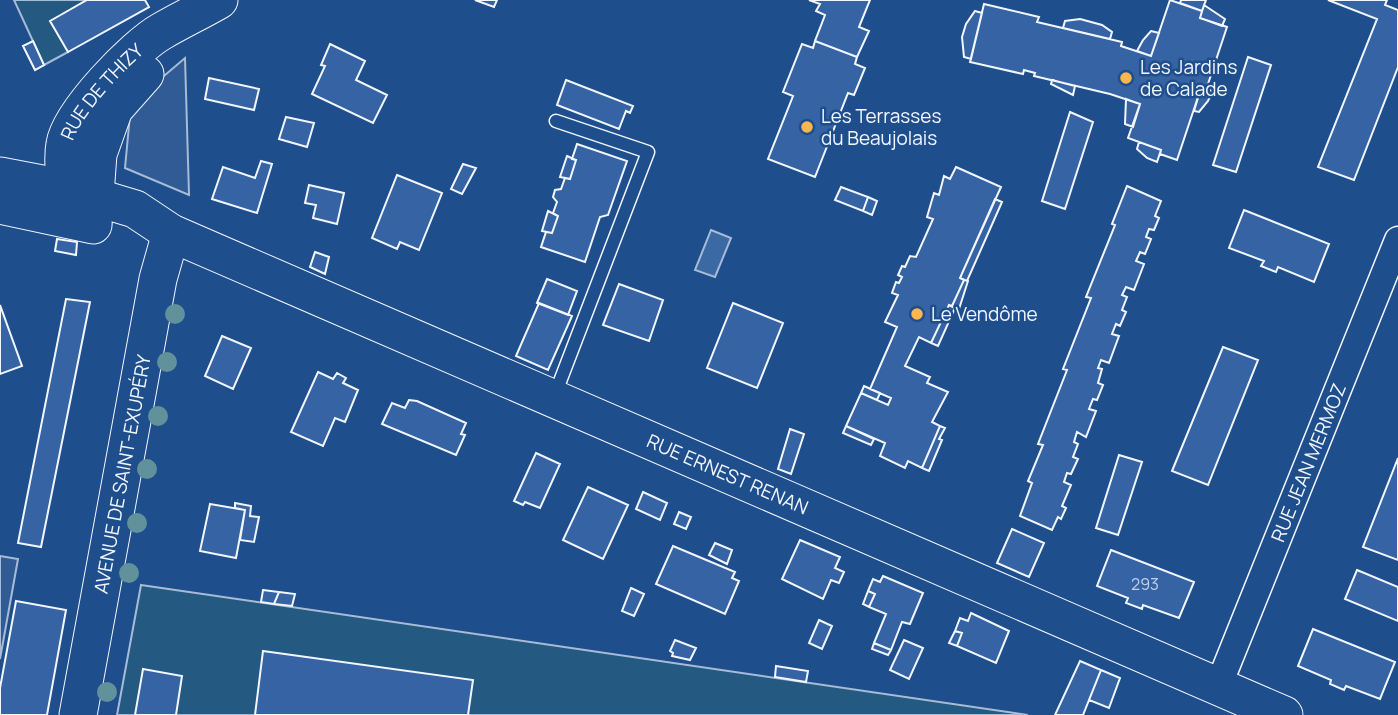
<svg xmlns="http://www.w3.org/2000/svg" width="1398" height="715" viewBox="0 0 1398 715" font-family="Manrope,sans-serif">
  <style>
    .green { fill: #245a82; stroke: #a8bbd7; stroke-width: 2 }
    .parking { fill: #305b95; stroke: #a8bbd7; stroke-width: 2 }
    .water { fill: #3b69a3; stroke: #a8bbd7; stroke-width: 2 }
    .building { fill: #3563a3; stroke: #f2f6ff; stroke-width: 2 }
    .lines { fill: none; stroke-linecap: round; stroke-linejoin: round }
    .lane-casing { stroke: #f2f6ff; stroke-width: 15 }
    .street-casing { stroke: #f2f6ff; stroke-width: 29 }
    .secondary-casing { stroke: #f2f6ff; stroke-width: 39 }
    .lane { stroke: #1f4e8c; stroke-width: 12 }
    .street { stroke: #1f4e8c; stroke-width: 26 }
    .secondary { stroke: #1f4e8c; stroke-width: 37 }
    .tree { fill: #61919a }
    .poi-dot { fill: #ffb74d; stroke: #1f4e8c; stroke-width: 2.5 }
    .labels { text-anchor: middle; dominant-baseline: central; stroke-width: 5; stroke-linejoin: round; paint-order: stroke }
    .number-label { font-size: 16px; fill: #c3d1e8 }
    .poi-label { font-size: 19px; fill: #f2f6ff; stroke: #1f4e8c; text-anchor: start }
    .street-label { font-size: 19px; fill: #f2f6ff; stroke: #1f4e8c }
  </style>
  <rect width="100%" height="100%" fill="#1f4e8c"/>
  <path class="green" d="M14 0H87L51 21 68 52 44 65Z
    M141 585 1028 715H117Z"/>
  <path class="parking" d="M185 58 189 195 125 168 131 104Z
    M0 556 18 559 0 659Z"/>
  <path class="water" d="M711 230 731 238 715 277 695 270Z"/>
  <path class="building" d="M87 0H145L149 7 68 52 50 21Z
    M475 0H497L494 7Z
    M809 0H870L859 27 869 31 857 57 815 41 825 15 816 11 820 4Z
    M1170 0 1202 11 1200 18 1227 27 1206 90 1201 88 1177 160 1160 154 1161 150 1128 138 1140 104 1110 94 1034 76 1035 73 1024 70 1023 74 970 62 984 4 1039 17 1037 22 1122 42 1121 46 1151 56Z
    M1181 0H1206L1202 11 1180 3Z
    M1328 0H1387L1385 5 1398 10V67L1354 180 1318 167 1377 19Z
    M1204 5 1225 19 1222 26 1200 18Z
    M975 11 982 13 971 59 964 57 962 37 966 24Z
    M1080 19 1102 25 1112 32 1110 39 1063 28 1065 21Z
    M1151 31 1159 33 1151 56 1137 51 1143 40Z
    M33 41 44 65 35 70 23 46Z
    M815 41 857 57 855 64 865 68 854 95 848 93 815 177 768 159 793 96 783 92 802 44 813 48Z
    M330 44 365 61 356 80 387 95 373 123 312 94 325 66 321 65Z
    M1248 57 1271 65 1236 172 1213 165Z
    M209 78 259 89 254 110 205 99Z
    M566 80 633 106 630 113 626 111 619 129 557 105Z
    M1052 80 1075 86 1073 95 1051 84Z
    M1201 88 1213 91 1208 101 1199 112 1194 111Z
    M1126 99 1140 104 1133 127 1125 124Z
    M1070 112 1093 122 1065 209 1042 201Z
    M286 117 314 123 307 147 279 139Z
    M1139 142 1161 150 1157 162 1147 158 1137 149Z
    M577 144 627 161 608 215 600 217 585 262 541 247 546 232 552 233 558 216 553 213 557 202 553 197 555 190 561 189 565 178 570 179 576 160 572 159Z
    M567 156 576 160 570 179 560 177Z
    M261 161 272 164 257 213 212 199 223 167 255 178Z
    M463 164 476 168 462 194 451 189Z
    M956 167 1001 187 960 278 964 280 952 306 949 305 931 343 919 337 905 366 930 377 927 383 948 392 932 422 940 426 922 468 908 461 905 468 880 456 885 443 846 426 861 393 888 405 891 398 870 389 897 327 885 322 898 295 892 293 896 282 899 283 902 277 898 275 902 266 905 267 910 256 916 257 933 219 927 217 934 193 939 195 944 176 950 179Z
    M397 175 442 193 419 250 400 242 397 249 372 238Z
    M309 185 344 193 337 224 313 218 316 205 305 203Z
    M1127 186 1161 201 1155 216 1159 218 1154 230 1149 229 1146 237 1151 239 1145 254 1140 252 1136 261 1144 264 1134 290 1126 287 1122 295 1127 297 1122 310 1126 312 1120 326 1116 324 1112 334 1119 336 1109 363 1101 360 1098 368 1102 369 1098 383 1103 385 1097 400 1093 399 1089 409 1096 411 1086 437 1077 432 1074 442 1078 444 1073 457 1078 459 1071 474 1067 473 1064 482 1071 485 1062 506 1066 508 1061 519 1058 517 1052 530 1020 516 1032 483 1028 481 1043 445 1038 444 1067 370 1063 369 1091 298 1086 297 1115 225 1112 224Z
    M841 187 868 197 863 211 835 200Z
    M868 197 877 201 872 215 863 211Z
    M995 199 1002 202 967 281 960 278Z
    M1244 210 1329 244 1314 282 1278 267 1276 272 1261 266 1264 261 1229 248Z
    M548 211 558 216 552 233 542 231Z
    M57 239 77 242 76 255 55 251Z
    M315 252 329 257 325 274 310 267Z
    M547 279 577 291 568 315 537 303Z
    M964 280 968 281 959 309 952 306Z
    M619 284 663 300 649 341 603 325Z
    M66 299 90 302 41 547 18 543Z
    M539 303 572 316 548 370 516 356Z
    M733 303 783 323 757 388 707 368Z
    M0 305 22 366 0 374Z
    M949 305 955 308 938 346 931 343Z
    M222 336 251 348 233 389 205 376Z
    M1223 347 1258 360 1208 485 1172 471Z
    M318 372 333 379 337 373 346 378 343 383 358 390 345 422 335 418 323 446 291 432Z
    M864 386 880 393 877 400 861 393Z
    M409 400 417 401 466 423 461 434 465 435 456 455 382 424 392 403 405 408Z
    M846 426 874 439 871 445 843 433Z
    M940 426 945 428 939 439 942 440 929 471 922 468Z
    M790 429 804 434 791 474 778 469Z
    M536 453 560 464 540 508 525 502 523 505 514 501Z
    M1119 455 1142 462 1118 535 1096 528Z
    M1398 458V560L1363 547Z
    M588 487 628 505 603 559 563 540Z
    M643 492 667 503 660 520 636 509Z
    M235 503 251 506 250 516 259 517 254 542 240 540 245 510 235 508Z
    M210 504 245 510 236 558 200 551Z
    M679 512 691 517 686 529 674 524Z
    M1012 529 1044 543 1029 577 997 563Z
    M800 540 840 557 835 568 844 572 839 583 831 580 823 599 782 579Z
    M715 543 732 550 727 564 709 555Z
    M673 546 735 572 732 578 739 581 725 614 656 584Z
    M1111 550 1194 582 1179 618 1143 605 1142 609 1126 603 1128 598 1097 586Z
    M1357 570 1398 587V621L1345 599Z
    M883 576 923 593 910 624 902 622 891 650 874 643 886 614 869 607 875 594 868 591 873 579 880 582Z
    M631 588 644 594 634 616 622 611Z
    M263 590 279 592 274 604 261 602Z
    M868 591 875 594 869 607 863 604Z
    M279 592 295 594 292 606 274 604Z
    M16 601 66 610 47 715H0V688Z
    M971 613 1009 631 996 663 957 646 962 633 955 631 960 618 968 621Z
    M819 620 832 626 822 649 809 643Z
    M1313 629 1395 662 1380 699 1346 686 1344 690 1330 684 1331 680 1298 666Z
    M955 631 962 633 957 646 949 643Z
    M675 640 696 648 690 660 672 656 673 653 670 651Z
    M904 640 923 648 909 679 890 670Z
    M874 643 891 650 888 655 872 649Z
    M263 651 473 680 468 715H255Z
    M1080 661 1101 670 1083 715H1055Z
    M776 666 808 671 806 682 775 677Z
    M143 669 182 676 176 715H135Z
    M1101 670 1120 678 1109 708 1089 700Z"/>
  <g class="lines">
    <g class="lane-casing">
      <path id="lane" d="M554 397 648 152 556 121"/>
    </g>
    <g class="street-casing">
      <g id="street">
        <path id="s1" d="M1218 687 1398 240"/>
      </g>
    </g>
    <g class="secondary-casing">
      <g id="secondary">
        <path id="s2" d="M0 176 68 189 135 209 171 233 1284 715"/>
        <path d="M0 205 93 225"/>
        <path id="s3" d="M70 219C68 197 61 165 65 144 70 113 135 46 162 31 181 20 200 11 219 0"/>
        <path d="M93 222 98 154 114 109 145 74"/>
        <path id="s4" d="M78 715 158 279 171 233"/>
      </g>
    </g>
    <use href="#lane" class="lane"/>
    <use href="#street" class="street"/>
    <use href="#secondary" class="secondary"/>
  </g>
  <g class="tree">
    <circle cx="175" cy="314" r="10"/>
    <circle cx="167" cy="362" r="10"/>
    <circle cx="158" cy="416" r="10"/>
    <circle cx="147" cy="469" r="10"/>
    <circle cx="137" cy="523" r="10"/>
    <circle cx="129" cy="573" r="10"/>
    <circle cx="107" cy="692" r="10"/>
  </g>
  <g class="poi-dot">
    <circle cx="1126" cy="78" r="7"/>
    <circle cx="807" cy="127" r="7"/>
    <circle cx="917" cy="314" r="7"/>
  </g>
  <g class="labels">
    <g class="number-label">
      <text x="1145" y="584">293</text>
    </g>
    <g class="poi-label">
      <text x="1140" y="67">Les Jardins<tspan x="1140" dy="22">de Calade</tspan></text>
      <text x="821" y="116">Les Terrasses<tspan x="821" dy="22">du Beaujolais</tspan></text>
      <text x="931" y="314">Le Vendôme</text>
    </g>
    <g class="street-label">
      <text stroke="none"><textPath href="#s3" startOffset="140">RUE DE THIZY</textPath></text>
      <text stroke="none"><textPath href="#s1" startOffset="242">RUE JEAN MERMOZ</textPath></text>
      <text stroke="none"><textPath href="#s4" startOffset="245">AVENUE DE SAINT-EXUPÉRY</textPath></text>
      <text stroke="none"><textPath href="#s2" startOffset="789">RUE ERNEST RENAN</textPath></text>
    </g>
  </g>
</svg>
